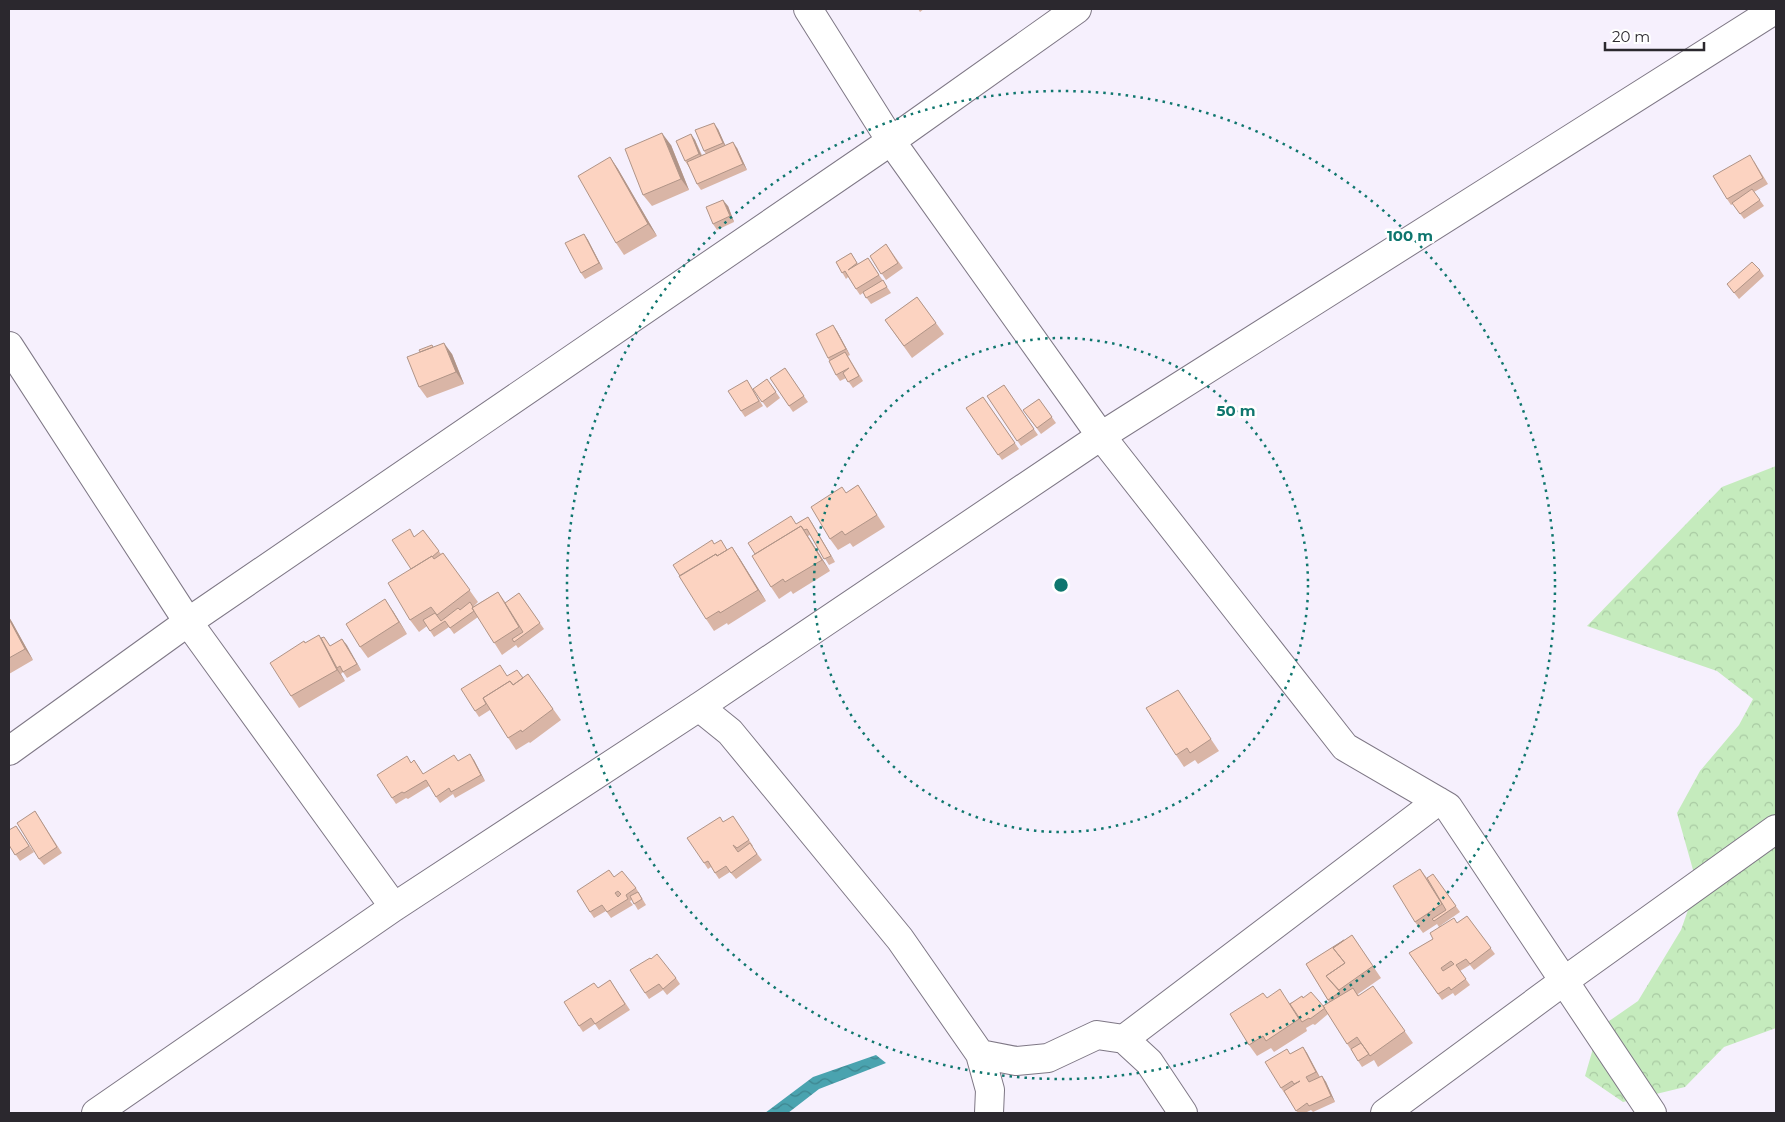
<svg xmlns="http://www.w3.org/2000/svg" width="1785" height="1122" viewBox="0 0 1785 1122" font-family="Montserrat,sans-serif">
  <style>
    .forest { fill: url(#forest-crowns) }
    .water { fill: url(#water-waves) }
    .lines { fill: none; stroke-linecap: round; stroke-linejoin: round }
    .street-casing { stroke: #7e7785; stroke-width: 30 }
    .street { stroke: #fff; stroke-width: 28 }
    .wall { fill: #d9b5a6 }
    .shaded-wall { fill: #b09487 }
    .building { fill: #fcd3c1; stroke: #b09487; fill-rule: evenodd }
    .ring { fill: none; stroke: #0f766e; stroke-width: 2.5; stroke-dasharray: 2.5 5 }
    .centre { fill: #0f766e; stroke: #fff; stroke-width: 2.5 }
    .ring-label { font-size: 15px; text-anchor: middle; font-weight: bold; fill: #0f766e; stroke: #fff; stroke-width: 5; stroke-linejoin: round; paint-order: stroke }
  </style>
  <defs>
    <pattern id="forest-crowns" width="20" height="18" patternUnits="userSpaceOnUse" patternTransform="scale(1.25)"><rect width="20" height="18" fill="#c5ebbd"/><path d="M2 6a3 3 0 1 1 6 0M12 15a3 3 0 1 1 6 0" fill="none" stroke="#a9caa3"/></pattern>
    <pattern id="water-waves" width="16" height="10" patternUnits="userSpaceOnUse" patternTransform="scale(1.25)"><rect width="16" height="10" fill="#4aa3af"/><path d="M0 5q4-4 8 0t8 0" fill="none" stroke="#3e858f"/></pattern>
  </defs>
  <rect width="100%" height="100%" fill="#f6f0fd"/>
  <path class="forest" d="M1776 466V1028L1724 1047 1685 1087 1623 1102 1585 1076 1599 1028 1638 1001 1681 930 1697 884 1677 813 1700 771 1739 725 1753 699 1717 671 1587 626 1722 487Z"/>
  <path class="water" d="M876 1055 886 1063 819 1089 788 1113H765L813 1077Z"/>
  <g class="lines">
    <g class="street-casing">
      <path id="street" d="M808 9 891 141 1101 436 1345 747 1448 807 1652 1113
        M9 346 188 622 394 907
        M699 707 730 732 900 939 980 1054 1016 1061 1048 1058 1097 1035 1124 1039 1149 1062 1183 1113
        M9 751 188 622 891 141 1077 9
        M1124 1039 1438 801
        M980 1054 990 1090 989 1113
        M96 1113 394 907 699 707 1101 436 1776 9
        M1385 1113 1564 981 1776 829"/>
    </g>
    <use href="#street" class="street"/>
  </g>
  <path class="wall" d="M918 9H924L920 12Z
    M718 129 725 145 737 148 747 170 701 190 697 184 690 167H689L685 161 691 134 695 140 702 155 706 154 704 151Z
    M671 145 689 190 652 206 643 195Z
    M610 157 618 169 657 236 624 255 616 243Z
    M1754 161 1768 184 1754 192 1764 206 1744 219 1733 204 1731 205 1727 199Z
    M728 206 734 222 717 230 713 224Z
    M584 234 588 240 603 269 585 279 581 273Z
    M886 244 903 268 886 280 870 256Z
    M851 253 858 264 868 258 891 293 871 304 863 293 860 295 848 277 846 279 836 262Z
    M1760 270 1764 276 1739 299 1727 284Z
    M917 297 944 334 912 358 885 320Z
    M837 331 850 355 848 356 863 381 853 388 846 378 840 381 836 375 828 358Z
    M433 347 452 354 464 384 427 398 419 387Z
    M785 368 808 402 793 412 770 378Z
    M767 379 780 398 767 408 753 389Z
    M747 380 763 406 745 417 741 411Z
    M1004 385 1038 435 1021 446 987 396Z
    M983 397 1019 449 1002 460 966 408Z
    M1039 399 1056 423 1041 434 1023 410Z
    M858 485 885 527 853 547 850 543 838 550 830 539 846 493Z
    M808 517 835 562 829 565 810 535 808 536 830 571 793 594 791 591 779 599 771 587 796 524Z
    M423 530 441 554 443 553 478 602 474 606 498 592 506 603 519 593 544 629 518 648 516 645 502 655 478 617 454 634 449 627 434 637 427 626 419 632 410 620 411 569 415 536Z
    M715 544 727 550 732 547 740 559 766 601 728 625 727 623 714 631 706 619Z
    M393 611 407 634 368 658 360 647Z
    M9 617 12 622 33 660 9 674Z
    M321 638 330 646 342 639 361 670 347 678 343 672 341 674 345 681 299 708 291 696 305 643Z
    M528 674 561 720 530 743 529 742 516 750 490 710 479 717 475 711 508 676 523 678Z
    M1178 690 1219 751 1198 764 1195 760 1184 767 1176 755Z
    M474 760 485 781 455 798 453 794 440 803 429 786 408 799 406 798 396 804 392 798 411 762 418 766 423 774 458 761Z
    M35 811 62 853 44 865 39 859Z
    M733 816 753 846 752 847 762 860 736 879 730 872 719 879 711 867 708 869 704 863 724 822Z
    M16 826 34 852 20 861 9 845Z
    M1420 869 1427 878 1433 874 1460 912 1440 926 1457 923 1467 916 1495 954 1474 970 1470 965 1460 971 1470 985 1455 996 1453 993 1442 1000 1409 953 1433 939 1439 927 1437 924 1423 933 1415 922Z
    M614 877 636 888 646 905 638 910 632 900 630 901 633 905 611 918 606 911 594 918 590 912Z
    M1352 935 1381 978 1358 994 1359 996 1373 986 1413 1043 1378 1067 1374 1060 1362 1067 1328 1014 1315 1025 1313 1024 1306 1028 1307 1031 1274 1052 1271 1048 1257 1056 1249 1045 1267 998 1290 1003 1303 998 1323 1006 1329 1002 1306 964Z
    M651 959 676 978 680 984 667 995 663 990 649 999 645 993Z
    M610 980 630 1010 599 1030 595 1024 583 1032 579 1026 598 988Z
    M1303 1047 1307 1053 1320 1077 1322 1076 1326 1082 1335 1102 1313 1112 1311 1110 1305 1113H1298L1281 1088 1290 1054Z"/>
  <path class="shaded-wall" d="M714 123 718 129 727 149 723 143Z
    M662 133 671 145 689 190 681 179Z
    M691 134 695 140 703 160 699 154Z
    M733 142 737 148 747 170 743 164Z
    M610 157 618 169 657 236 648 224Z
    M723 200 728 206 734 222 730 216Z
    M584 234 588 240 603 269 599 263Z
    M833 325 837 331 850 355 846 349Z
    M444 343 452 354 464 384 456 372Z
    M808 517 812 523 835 562 831 556Z
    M801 526 809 538 830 571 822 560Z
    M732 547 740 559 766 601 758 590Z
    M385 599 393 611 407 634 399 622Z
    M9 617 12 622 33 660 25 649 9 619Z
    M319 635 327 647 337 668 345 681 337 670Z
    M342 639 347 645 361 670 357 664Z
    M470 754 474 760 485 781 481 775Z
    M1303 1047 1307 1053 1320 1078 1316 1072Z
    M1322 1076 1326 1082 1335 1102 1331 1096Z"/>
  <path class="building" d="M714 123 723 143 704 151 695 130Z
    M662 133 681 179 643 195 625 149Z
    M691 134 699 154 685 161 676 141Z
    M733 142 743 164 697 184 687 162Z
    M1750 155 1763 178 1727 199 1713 176Z
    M610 157 648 224 616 243 578 176Z
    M1752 189 1760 200 1740 214 1732 203Z
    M723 200 730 216 713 224 706 207Z
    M584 234 599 263 581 273 565 243Z
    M886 244 898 263 881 274 870 256Z
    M851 253 857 263 848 270 868 258 879 275 856 289 845 271 842 273 836 262Z
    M1752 262 1760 270 1734 293 1727 284Z
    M883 280 887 287 866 298 863 292Z
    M917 297 936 323 904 346 885 320Z
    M833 325 846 349 828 358 816 334Z
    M444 343 456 372 419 387 407 357Z
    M432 345 433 347 420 352 419 350Z
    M845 352 859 376 848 382 843 373 849 368 836 375 829 361Z
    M785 368 804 396 789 406 770 378Z
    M767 379 776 392 762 402 753 389Z
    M747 380 759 401 741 411 728 391Z
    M1004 385 1034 429 1017 441 987 396Z
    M983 397 1015 443 998 455 966 408Z
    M1039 399 1052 417 1037 428 1023 410Z
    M858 485 877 515 845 535 842 531 830 539 811 507 842 487 846 493Z
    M791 516 796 524 808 517 831 556 824 559 807 529 804 530 801 526 755 554 748 543Z
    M801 526 822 560 785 582 783 579 771 587 752 556Z
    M410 529 414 537 423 530 439 551 432 557V556L411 569 392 540Z
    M712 540 714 544 721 540 727 550 717 556 716 554 680 576 673 565Z
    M732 547 758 590 720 613 719 611 706 619 679 576 716 554 717 556Z
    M443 553 470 590 437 615 431 607 410 620 388 583 432 556 434 559Z
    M498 592 519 627 494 643 472 608Z
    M519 593 540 623 514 642 512 639 523 632 505 603Z
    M385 599 399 622 360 647 346 624Z
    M470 602 473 607 472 608 474 611 450 628 445 621 430 631 423 620 435 613 441 621 458 608 460 610Z
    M9 619 25 649 9 658Z
    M319 635 337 670 291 696 270 663 304 641 305 643Z
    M324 637 330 646 342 639 357 664 343 672 340 666 337 668 321 638Z
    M500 665 507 676 517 670 523 678 513 685 510 681 483 698 486 704 475 711 461 689Z
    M528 674 553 709 522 732 521 730 508 738 483 698 510 681 513 685Z
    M1178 690 1211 739 1190 753 1187 748 1176 755 1146 708Z
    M470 754 481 775 451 792 449 788 436 797 426 780 404 793 402 792 392 798 377 775 407 756 411 763 414 760 423 774 454 755 458 761Z
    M35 811 57 847 39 859 17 823Z
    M733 816 749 840 737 848 733 845 738 852 750 843 757 854 731 873 726 866 715 873 708 861 704 863 687 838 720 817 723 822Z
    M16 826 29 846 15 855 9 845V830Z
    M1420 869 1442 904 1415 922 1393 886Z
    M609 870 614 877 622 871 636 888 626 895 628 899 607 912 602 905 590 912 577 891ZM618 891 621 894 618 897 615 893Z
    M1433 874 1456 906 1434 921 1432 919 1446 910 1427 878Z
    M638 892 642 899 634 904 630 896Z
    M1467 916 1491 948 1470 964 1466 959 1456 965 1466 979 1451 990 1449 987 1438 994 1409 953 1433 939 1430 933 1454 918 1457 923ZM1451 961 1454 964 1443 971 1441 968Z
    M1352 935 1373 966 1339 990 1326 976 1345 963 1333 948Z
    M1344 940 1333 948 1345 963 1326 976 1340 992 1328 1000 1306 964Z
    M657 954 676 978 663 989 659 984 645 993 630 970 650 958 651 959Z
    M610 980 625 1004 595 1024 591 1018 579 1026 564 1002 594 983 598 988Z
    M1373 986 1405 1031 1370 1056 1357 1037 1347 1044 1323 1006 1353 988 1358 996Z
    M1280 989 1299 1019 1266 1041 1263 1036 1249 1045 1230 1014 1263 993 1267 998Z
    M1311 992 1325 1008 1310 1019 1309 1018 1302 1022 1290 1004 1302 996 1303 998Z
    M1361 1043 1369 1054 1358 1061 1351 1049Z
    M1303 1047 1316 1072 1306 1077 1309 1082 1322 1076 1331 1096 1309 1106 1307 1103 1296 1111 1284 1091 1300 1081 1294 1084 1292 1081 1281 1088 1265 1062 1287 1049 1290 1054Z"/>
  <g class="ring">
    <circle cx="1061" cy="585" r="247"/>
    <circle cx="1061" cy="585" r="494"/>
  </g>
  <circle cx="1061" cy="585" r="8" class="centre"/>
  <g class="ring-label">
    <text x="1410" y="241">100 m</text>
    <text x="1236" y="416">50 m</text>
  </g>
  <rect width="1785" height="1122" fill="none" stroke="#2b282e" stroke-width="20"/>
  <path d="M1605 42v8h99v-8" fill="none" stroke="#2b282e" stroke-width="2.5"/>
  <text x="1612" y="42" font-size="15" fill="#2b282e" stroke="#ffffff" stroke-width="4" paint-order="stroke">20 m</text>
</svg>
